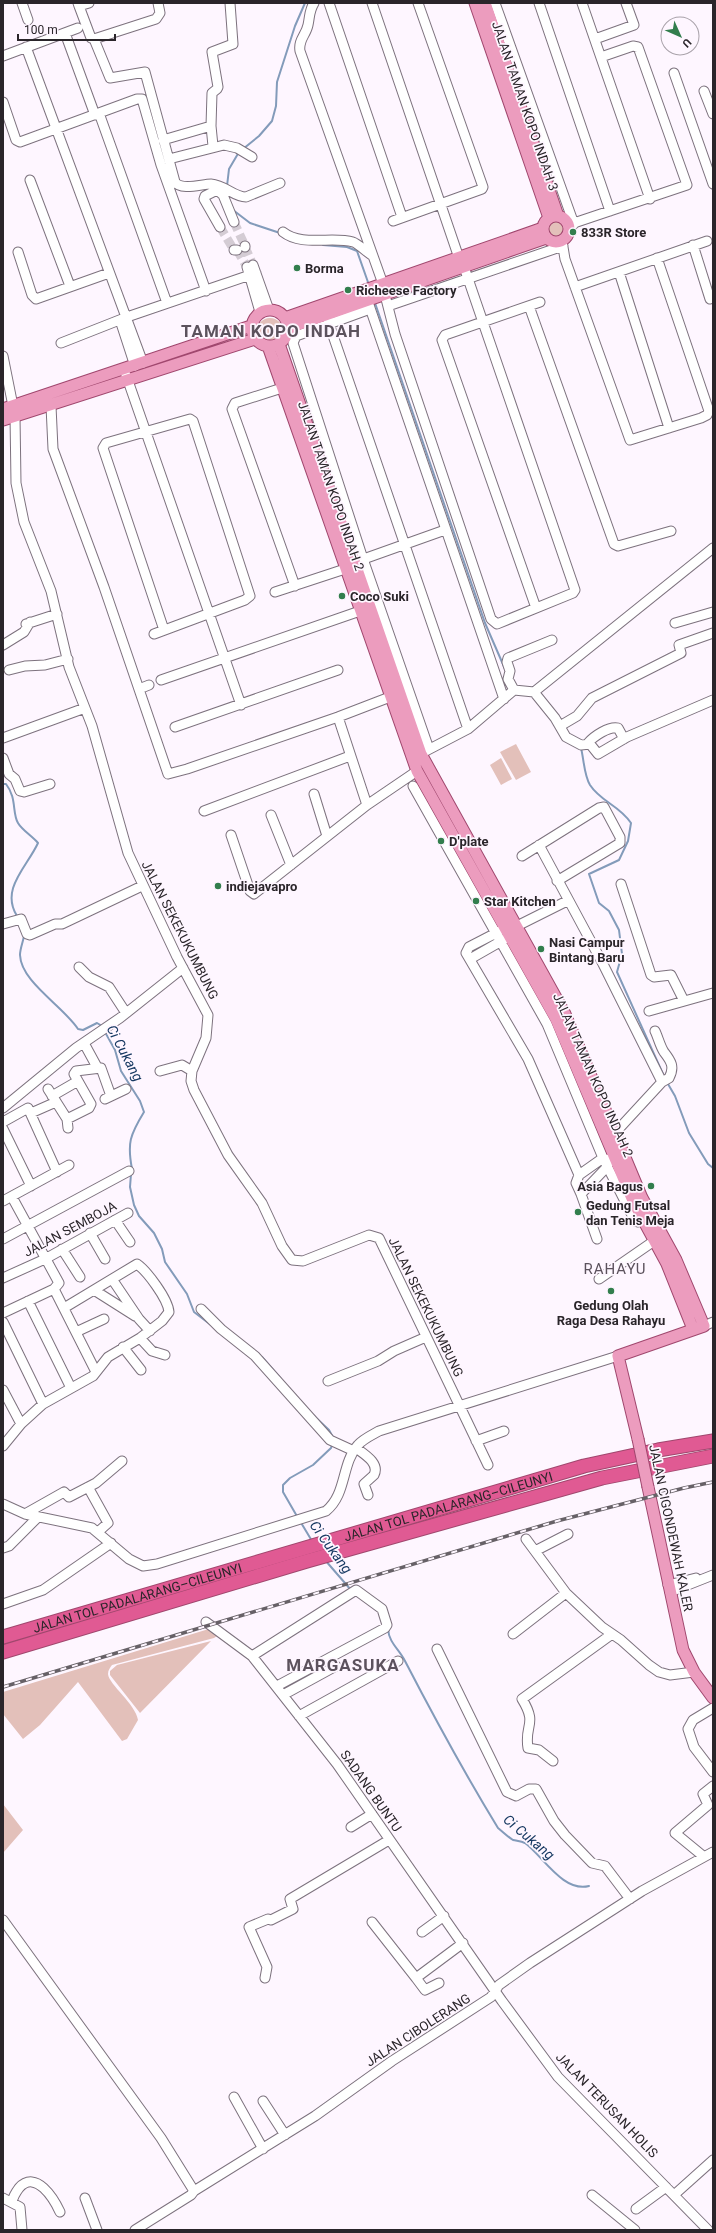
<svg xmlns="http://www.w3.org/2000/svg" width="716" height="2233" viewBox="0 0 716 2233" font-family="Roboto,sans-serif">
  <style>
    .green { fill: #e3c0ba }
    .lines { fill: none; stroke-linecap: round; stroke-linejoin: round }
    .stream { stroke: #839bba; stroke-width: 2 }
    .minor-tunnel { stroke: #d4ccd4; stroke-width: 9; stroke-dasharray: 9 4.5; stroke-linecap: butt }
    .minor-casing { stroke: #7d727e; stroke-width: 11 }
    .major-casing { stroke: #a0476e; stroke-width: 13 }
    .highway-casing { stroke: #a0476e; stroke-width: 15 }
    .minor { stroke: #fff; stroke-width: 9 }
    .major { stroke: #ec9cbe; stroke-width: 11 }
    .highway { stroke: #e05a93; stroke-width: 13 }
    .rail-casing { stroke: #676167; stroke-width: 3.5 }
    .rail { stroke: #fef6ff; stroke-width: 2; stroke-dasharray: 6; stroke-linecap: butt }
    .major-bridge-casing { stroke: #a0476e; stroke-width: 13; stroke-linecap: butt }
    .major-bridge { stroke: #ec9cbe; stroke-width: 11 }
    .poi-dot { fill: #327e4d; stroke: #fef6ff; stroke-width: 1.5 }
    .labels { text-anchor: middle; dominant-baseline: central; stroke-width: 3.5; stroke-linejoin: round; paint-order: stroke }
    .street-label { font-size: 13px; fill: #2a252a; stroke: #fef6ff }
    .poi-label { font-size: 13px; font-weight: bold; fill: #2a252a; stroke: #fef6ff; text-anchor: start }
    .water-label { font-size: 14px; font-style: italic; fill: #173962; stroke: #fef6ff }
    .quarter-label { font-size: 15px; letter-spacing: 1px; fill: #5c525d; stroke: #fef6ff }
    .district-label { font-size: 17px; font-weight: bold; letter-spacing: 1px; fill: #5c525d; stroke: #fef6ff }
  </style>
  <rect width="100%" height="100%" fill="#fef6ff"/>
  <path class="green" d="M544 230a10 10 0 1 1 20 0a10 10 0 1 1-20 0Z
    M257 331a13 13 0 1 1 26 0a13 13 0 1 1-26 0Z
    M516 744 531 772 516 780 500 752Z
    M501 758 512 779 501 785 490 765Z
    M212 1628 218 1630 217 1636 214 1638 112 1665C110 1668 108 1670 108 1674 109 1685 135 1703 138 1720L127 1739 122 1741 78 1682 40 1725 23 1739 3 1714V1692Z
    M211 1641 140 1713 110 1675V1671L117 1665Z
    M3 1804 23 1830 3 1853Z"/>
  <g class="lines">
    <path class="stream" d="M243 149 259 136 272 121 276 106 277 82 295 26 305 3
      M227 186 229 169 239 152
      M233 210 250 223 280 233
      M323 245 347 247 357 251 369 285
      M375 303 485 623 505 669
      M581 748C584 760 584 775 590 785 601 802 619 805 631 823L628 841 619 860 589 874 599 903 609 911 619 930 622 954 617 972 663 1074
      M3 784H6C17 798 12 813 18 823 22 830 32 836 38 843 27 867 0 889 17 916
      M24 936C23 942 20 949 20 955 21 982 63 1006 78 1029L83 1030 97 1023 102 1026
      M105 1032 115 1050 121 1071 140 1101 144 1112C130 1135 127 1143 132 1169
      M668 1084 675 1096 689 1133 708 1164 713 1168
      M131 1174 130 1187 134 1205 139 1216 154 1233 162 1249 165 1262 187 1294 194 1312 211 1325
      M262 1357 281 1379
      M313 1415 329 1430 334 1439
      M298 1518 283 1492V1485L290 1478 313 1465 331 1448 332 1445
      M300 1521 312 1541
      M325 1560 351 1590
      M388 1629C389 1643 399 1649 405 1661 434 1717 465 1774 498 1828 503 1832 508 1837 513 1840 517 1841 521 1841 525 1843 542 1855 563 1893 589 1886"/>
    <path class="minor-tunnel" d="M234 222 245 246
      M220 227 234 250
      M245 247 253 265
      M237 250 247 267"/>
    <g class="minor-casing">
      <path id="minor" d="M22 3 28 20
        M78 3 79 6 89 3
        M158 3 160 13 156 19 94 39 110 78 145 72 175 182
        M314 3C309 11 310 16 308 25 306 35 298 40 300 51L383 284
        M329 3 402 217
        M372 3 459 258
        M495 3 574 224
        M539 3 610 211
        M582 3 650 199
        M79 6 91 38 94 39
        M65 33 95 115
        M595 39 634 25 626 3
        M26 47 143 363
        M3 56 78 28
        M674 73 713 184
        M704 91 713 114
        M3 102 16 140 20 142 137 99H142L161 165 206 291
        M99 113 167 303
        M163 140 211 126
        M213 146 211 126 212 93 217 89 218 87 212 52 233 44 230 3
        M169 159 224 145 237 148 252 157
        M30 180 70 286
        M172 184 175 182C181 191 202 184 211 184 225 185 234 197 246 197L280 183
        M393 221 482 189 483 187 418 3
        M568 225 687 185 638 47 633 46 601 57
        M220 227 204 199 205 196 217 190 223 195 234 222
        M283 232C302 247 332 236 353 242 357 243 368 253 373 256
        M562 241 565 259 630 440 701 418 707 415 709 411 657 258
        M693 245 710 299
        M245 246V247
        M234 250H237
        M18 252 32 295 36 299 109 273
        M253 265 269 310
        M247 267 260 312
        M619 272 669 428
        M575 287 707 241
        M385 295 395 334 491 619 497 624 573 593 575 590 464 267
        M369 305 504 699
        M388 306 563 246
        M529 306 614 544 618 546 671 531
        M370 309 296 336 293 343 363 559 429 749
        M327 318 468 729
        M120 320 135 366
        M61 343 127 317 256 273
        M3 356 15 416 16 483 24 522 51 591 69 667 92 726 128 853 177 957 208 1015 206 1038 192 1071 191 1081 194 1090 228 1155 262 1203 282 1246 292 1260 303 1261 369 1235 379 1238 488 1465
        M126 375 241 705
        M282 388 235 403 232 409 295 586
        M51 406 53 449 104 587 168 774 187 769 338 717 390 697
        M358 561 445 530
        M275 592 345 569
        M536 608 442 340 445 335 540 302
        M675 623 713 612
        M26 624 57 614
        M154 634 245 600 250 596 193 421 190 419 106 443 103 448 164 630
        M3 645 24 632 30 622
        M9 670 25 666 45 665 68 659
        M161 680 360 611
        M139 689 149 685
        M514 690 534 692 713 548
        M534 692 555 718 566 737 581 745 590 744 598 754 627 737 713 700
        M338 717 367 805
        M560 726 577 716 592 698 679 654 681 653 679 645 713 633
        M175 727 338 670
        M3 738 85 708
        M588 743C594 736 609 726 618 728L624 739
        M424 752 468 729 514 690 508 679 510 671 507 662 508 658 552 640
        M3 758 9 774 15 779 20 791 24 792 50 784
        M413 786 547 1024 603 1158 635 1221 638 1222 643 1219
        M314 794 327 836
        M204 811 350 756
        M271 815 291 865
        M231 835 250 891 254 894 367 805 417 771
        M539 845 603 964 662 1082 614 1134
        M522 856 599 808 604 807 620 837V843L557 881
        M621 884 651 975 654 977 671 975 684 1001
        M3 924 21 919 27 934 30 935 55 924H62L142 886
        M517 926 567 901
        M500 931 469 947 466 953 528 1059 579 1175
        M470 959 505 939
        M79 967 89 977 109 987 126 1013
        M649 1011 713 993
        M655 1031C658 1037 660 1046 664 1052 671 1061 675 1067 669 1078L662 1082
        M85 1045 97 1067
        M160 1071 182 1065 192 1071
        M48 1089 67 1119 68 1128
        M52 1096 78 1081
        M105 1099 126 1089
        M3 1108 76 1048 120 1018 183 968
        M31 1113 56 1102
        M67 1119 89 1108 91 1104 74 1074 76 1071 101 1068 111 1096
        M3 1122 28 1108 57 1172
        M3 1129 31 1186
        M581 1194 576 1183 579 1175 603 1158 607 1159
        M3 1201 69 1165
        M115 1220 130 1242
        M90 1233 105 1259
        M3 1239 129 1171
        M597 1239 581 1194 607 1167 609 1163
        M62 1249 80 1277
        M3 1278 45 1259 128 1213
        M112 1279 139 1319 150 1331
        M599 1279 654 1241
        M54 1289 96 1372
        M94 1290 135 1316
        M28 1301 71 1388
        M201 1309 221 1329 255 1356 330 1440 354 1451
        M3 1313 54 1289 59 1283 12 1197
        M3 1322 43 1404
        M704 1326 713 1322
        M76 1332 104 1319
        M140 1338 152 1351 165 1355
        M123 1347 141 1370
        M328 1381 378 1361 394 1351 426 1337
        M3 1390 21 1424
        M476 1441 504 1431
        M3 1446 21 1424 43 1404 93 1376 108 1357 140 1338 162 1321 169 1312C168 1299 147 1271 137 1264L64 1308
        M356 1448C364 1454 380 1463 374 1475L364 1484 368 1495
        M88 1487 108 1523 98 1532
        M3 1504 25 1514 92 1528 129 1559 143 1566 157 1564 326 1511C347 1494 341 1464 358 1445 363 1439 372 1435 379 1431L618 1356
        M25 1514 64 1492 69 1497 96 1483 122 1461
        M526 1539 566 1593 602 1627 621 1640 649 1665 659 1672 670 1675 694 1672
        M3 1548 9 1546 38 1517
        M535 1551 568 1534
        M668 1585 696 1578
        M670 1592 713 1575
        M3 1604 43 1590 111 1543
        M206 1622 252 1656 337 1764 502 2001 558 2077 708 2230
        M513 1634 566 1593
        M437 1649 507 1792 516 1796 529 1789H536L554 1821 565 1835 592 1863 605 1866 630 1899
        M252 1656 356 1590 382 1609 387 1625 385 1628 277 1686
        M283 1695 336 1666
        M713 1708 693 1720 688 1729 694 1747 713 1772
        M299 1716 398 1661
        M553 1761 539 1750 528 1748C524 1724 538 1725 522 1699L612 1634
        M351 1827 372 1814
        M703 1856 675 1833 708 1805 703 1794 713 1786
        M3 1920 161 2138 194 2191
        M372 1922 416 1978 463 1943
        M422 1932 444 1916
        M265 1978 267 1967 249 1927 268 1919 271 1920 293 1909 290 1899 389 1840
        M416 1978 425 1990 439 1983
        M234 2097 263 2149
        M263 2101 285 2135
        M592 2195 635 2230
        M674 2195 713 2160
        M3 2198 20 2207 22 2230
        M85 2198 97 2230
        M12 2202C13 2197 16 2192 19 2188 36 2169 54 2199 60 2212
        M636 2209 666 2187
        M135 2230 191 2195 194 2191 315 2116 392 2061 491 1997 499 1985 530 1963 642 1891 713 1852"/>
    </g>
    <g class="major-casing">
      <path id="major" d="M475 3 549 218
        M485 3 558 216
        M543 229a13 13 0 1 1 26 0a13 13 0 1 1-26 0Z
        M252 328a18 18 0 1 1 36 0a18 18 0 1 1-36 0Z
        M285 318 543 228
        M288 328 546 238
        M279 344 421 754 565 1014 642 1198 676 1260 704 1326 618 1356 638 1439
        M268 346 417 771 556 1019 634 1203 667 1264 693 1329
        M3 409 251 326
        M3 420 255 339
        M648 1487 683 1650 694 1672 713 1698"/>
    </g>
    <g class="highway-casing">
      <g id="highway">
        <path id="s1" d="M3 1637 584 1466 658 1450 713 1441"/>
        <path d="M3 1652 307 1561 602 1478 713 1456"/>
      </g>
    </g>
    <use href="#minor" class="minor"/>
    <use href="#major" class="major"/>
    <use href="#highway" class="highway"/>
    <g class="rail-casing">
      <path id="rail" d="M3 1687 557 1521 684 1488 713 1482"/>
    </g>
    <use href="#rail" class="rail"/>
    <g class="major-bridge-casing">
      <path id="major-bridge" d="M638 1439 648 1487"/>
    </g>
    <use href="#major-bridge" class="major-bridge"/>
  </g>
  <g class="poi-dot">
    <circle cx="573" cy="232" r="4"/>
    <circle cx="297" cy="268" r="4"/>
    <circle cx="348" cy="290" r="4"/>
    <circle cx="342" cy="596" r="4"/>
    <circle cx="441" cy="841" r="4"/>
    <circle cx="218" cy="886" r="4"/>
    <circle cx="476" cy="901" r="4"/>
    <circle cx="541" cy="949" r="4"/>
    <circle cx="651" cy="1186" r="4"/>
    <circle cx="578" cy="1212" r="4"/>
    <circle cx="611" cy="1291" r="4"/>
  </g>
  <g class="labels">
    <g class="street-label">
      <text transform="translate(525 106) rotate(71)">JALAN TAMAN KOPO INDAH 3</text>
      <text transform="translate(331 486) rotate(71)">JALAN TAMAN KOPO INDAH 2</text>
      <text transform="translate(180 930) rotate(63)">JALAN SEKEKUKUMBUNG</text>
      <text transform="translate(593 1075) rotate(66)">JALAN TAMAN KOPO INDAH 2</text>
      <text transform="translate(70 1229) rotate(-28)">JALAN SEMBOJA</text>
      <text transform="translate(426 1307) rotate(64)">JALAN SEKEKUKUMBUNG</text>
      <text stroke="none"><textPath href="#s1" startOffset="464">JALAN TOL PADALARANG–CILEUNYI</textPath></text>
      <text transform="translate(671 1528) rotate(78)">JALAN CIGONDEWAH KALER</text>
      <text stroke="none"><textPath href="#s1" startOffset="140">JALAN TOL PADALARANG–CILEUNYI</textPath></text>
      <text transform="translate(371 1791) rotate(55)">SADANG BUNTU</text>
      <text transform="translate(418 2030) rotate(-33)">JALAN CIBOLERANG</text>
      <text transform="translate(607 2105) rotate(46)">JALAN TERUSAN HOLIS</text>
    </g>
    <g class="poi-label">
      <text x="581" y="232">833R Store</text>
      <text x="305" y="268">Borma</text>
      <text x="356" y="290">Richeese Factory</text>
      <text x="350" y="596">Coco Suki</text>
      <text x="449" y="841">D'plate</text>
      <text x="226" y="886">indiejavapro</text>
      <text x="484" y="901">Star Kitchen</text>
      <text x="549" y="942">Nasi Campur<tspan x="549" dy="15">Bintang Baru</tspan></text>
      <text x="643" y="1186" text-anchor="end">Asia Bagus</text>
      <text x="586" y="1205">Gedung Futsal<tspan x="586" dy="15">dan Tenis Meja</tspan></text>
      <text x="611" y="1305" text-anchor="middle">Gedung Olah<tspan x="611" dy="15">Raga Desa Rahayu</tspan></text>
    </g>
    <g class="water-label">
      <text transform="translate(125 1053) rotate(62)">Ci Cukang</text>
      <text transform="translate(331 1547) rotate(54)">Ci Cukang</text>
      <text transform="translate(529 1837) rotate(40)">Ci Cukang</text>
    </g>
    <g class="quarter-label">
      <text x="615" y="1269">RAHAYU</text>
    </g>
    <g class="district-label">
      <text x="271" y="331">TAMAN KOPO INDAH</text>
      <text x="343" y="1665">MARGASUKA</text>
    </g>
  </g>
  <rect width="716" height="2233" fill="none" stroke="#2a252a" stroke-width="8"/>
  <g transform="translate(680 36) rotate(135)"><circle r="19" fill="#fef6ff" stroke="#a9a2aa"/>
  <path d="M0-3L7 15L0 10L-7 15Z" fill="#327e4d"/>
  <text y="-6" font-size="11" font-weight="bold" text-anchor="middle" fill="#2a252a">U</text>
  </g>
  <path d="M18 34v6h97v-6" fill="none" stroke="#2a252a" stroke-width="2"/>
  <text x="24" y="34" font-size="12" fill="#2a252a" stroke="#fef6ff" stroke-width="3" paint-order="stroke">100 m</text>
</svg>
